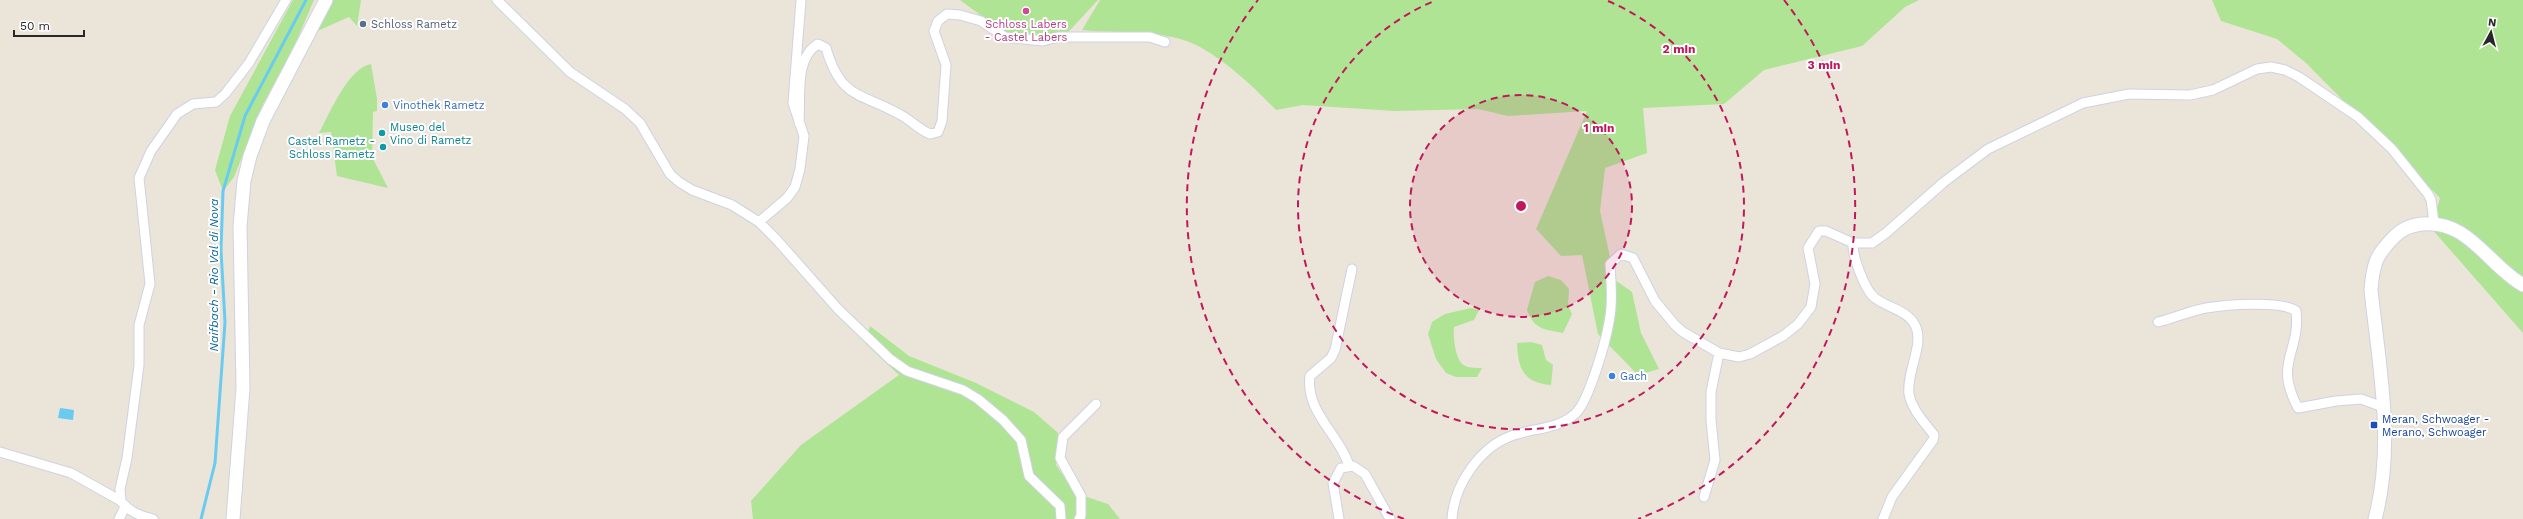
<svg xmlns="http://www.w3.org/2000/svg" width="2523" height="519" viewBox="0 0 2523 519" font-family="'Work Sans',sans-serif">
  <style>
    .green { fill: #aee494 }
    .water { fill: #69cbf0 }
    .lines { fill: none; stroke-linecap: round; stroke-linejoin: round }
    .stream { stroke: #69cbf0; stroke-width: 3 }
    .street-casing { stroke: #cfd2e2; stroke-width: 11 }
    .secondary-casing { stroke: #cfd2e2; stroke-width: 15 }
    .street { stroke: #fff; stroke-width: 9 }
    .secondary { stroke: #fff; stroke-width: 13 }
    .ring { fill: none; stroke: #c2185b; stroke-width: 2; stroke-dasharray: 7 5 }
    .hotel-dot { fill: #d1479c; stroke: #fff; stroke-width: 1.5 }
    .service-dot { fill: #5c6f8a; stroke: #fff; stroke-width: 1.5 }
    .shop-dot { fill: #3f7fe0; stroke: #fff; stroke-width: 1.5 }
    .culture-dot { fill: #0f9aa8; stroke: #fff; stroke-width: 1.5 }
    .transit-dot { fill: #1a4fb4; stroke: #fff; stroke-width: 1.5 }
    .labels { text-anchor: middle; dominant-baseline: central; stroke-width: 4; stroke-linejoin: round; paint-order: stroke }
    .service-label { font-size: 11px; fill: #4e5e75; stroke: #fff; text-anchor: start }
    .hotel-label { font-size: 11px; fill: #b23c85; stroke: #fff }
    .shop-label { font-size: 11px; fill: #366cbe; stroke: #fff; text-anchor: start }
    .culture-label { font-size: 11px; fill: #0d838f; stroke: #fff; text-anchor: start }
    .transit-label { font-size: 11px; fill: #164399; stroke: #fff; text-anchor: start }
    .water-label { font-size: 12px; font-style: italic; fill: #0a679a; stroke: #fff }
    .centre { fill: #c2185b; stroke: #fff; stroke-width: 2 }
    .ring-label { font-size: 12px; text-anchor: middle; font-weight: bold; fill: #c2185b; stroke: #fff; stroke-width: 4; stroke-linejoin: round; paint-order: stroke }
  </style>
  <rect width="100%" height="100%" fill="#ebe4d9"/>
  <path class="green" d="M293 0H314L292 51 263 104 234 177 223 191 215 170 230 116Z
    M332 0H361L357 26 349 17 315 32Z
    M960 0H1098L1058 43 1030 35 1006 34Z
    M1100 0H1919L1905 7 1862 46 1764 70 1724 104 1643 108 1647 153 1605 168 1600 211 1615 280 1632 292 1641 333 1659 369 1638 375 1598 334 1582 255 1561 256 1536 229 1587 111 1508 116 1478 109 1395 111 1303 105 1276 110C1254 87 1224 59 1196 45 1168 30 1113 33 1082 30Z
    M2212 0H2523V333L2431 228 2440 198 2306 63 2277 39 2221 21Z
    M371 64 377 99V111L373 112 372 157 388 188 337 176 331 132 319 133C330 113 348 68 371 64Z
    M1548 276 1561 280 1569 289 1568 306 1572 314 1563 333C1543 329 1535 330 1527 310L1535 282Z
    M1471 308 1479 310 1474 320 1454 327C1453 337 1455 361 1465 366 1470 368 1477 368 1482 368L1477 377H1456L1446 373 1436 359 1428 334 1432 322 1445 314Z
    M870 326 909 356 976 383 1034 412 1058 433 1056 465 1075 493 1108 504 1120 519H753L751 501 801 445 899 375 865 343Z
    M1531 342 1542 345 1546 360 1553 365 1551 385C1523 383 1518 368 1517 343Z"/>
  <path class="water" d="M60 408 74 410 73 420 58 418Z"/>
  <g class="lines">
    <path class="stream" d="M201 519 215 463 225 322 221 250 223 191 245 116 306 0"/>
    <g class="street-casing">
      <path id="street" d="M497 0 570 72 625 109 640 123 670 174 679 182 692 190 732 205 759 222 776 239 838 309 890 359 907 371 963 390 978 399 1003 420 1021 440 1029 476 1060 506 1061 519
        M799 123C801 98 794 58 818 44L826 48C841 99 859 92 899 114 911 120 918 129 930 134L938 132 942 121 946 65 934 31 938 21 947 14 960 15 981 21 1005 37 1043 41 1058 37H1150L1165 42
        M759 222 787 198 795 187 800 169 804 136 793 103 801 0
        M1853 243H1872L1886 233 1944 182 1988 149 2083 103 2129 94 2190 95 2213 90 2257 69 2271 67 2285 70 2299 77 2358 117 2392 149 2428 194 2431 200 2434 222
        M2158 322C2174 318 2190 311 2206 308 2225 305 2281 300 2296 311 2301 353 2273 361 2298 408L2336 401 2361 399 2383 407
        M0 452 71 473 121 501C129 512 141 516 153 519
        M1349 466C1340 435 1305 412 1310 376L1331 358 1335 350 1352 269
        M1704 497 1715 460 1711 420V392L1719 353
        M121 501 120 489 127 458 139 365V325L150 284 139 178 151 151 177 114 193 104 216 102 225 94 249 63 286 0
        M119 519 125 507
        M1079 519 1081 516V496L1060 458 1063 437 1096 404
        M1339 519 1333 483 1341 468 1353 466 1365 474 1390 519
        M1452 519C1454 485 1480 446 1514 435 1535 428 1559 429 1576 413 1589 400 1606 341 1609 322 1613 303 1611 283 1610 264L1621 254 1633 258 1655 301 1675 325 1683 332 1719 353 1739 357 1750 354 1783 336 1798 324 1811 307 1815 284 1808 248 1819 231H1826L1853 243C1852 255 1865 291 1875 298 1888 308 1907 310 1915 325 1925 344 1906 372 1909 394 1912 410 1925 423 1934 435L1933 440 1892 497 1883 519"/>
    </g>
    <g class="secondary-casing">
      <path id="secondary" d="M233 519 243 388 240 226 244 181 250 156 263 121 326 0
        M2375 519C2395 444 2379 366 2371 290 2373 263 2376 255 2395 236 2402 229 2412 225 2422 224 2468 219 2488 265 2523 285"/>
    </g>
    <use href="#street" class="street"/>
    <use href="#secondary" class="secondary"/>
  </g>
  <circle cx="1521" cy="206" r="111" fill="#c2185b" fill-opacity=".12"/>
  <g class="ring">
    <circle cx="1521" cy="206" r="111"/>
    <path d="M1608 1A223 223 0 1 1 1434 1"/>
    <path d="M1404 519A334 334 0 0 1 1258 0M1784 0A334 334 0 0 1 1638 519"/>
  </g>
  <circle class="hotel-dot" cx="1026" cy="11" r="4"/>
  <circle class="service-dot" cx="363" cy="24" r="4"/>
  <g class="shop-dot">
    <circle cx="385" cy="105" r="4"/>
    <circle cx="1612" cy="376" r="4"/>
  </g>
  <g class="culture-dot">
    <circle cx="382" cy="133" r="4"/>
    <circle cx="383" cy="147" r="4"/>
  </g>
  <rect class="transit-dot" x="2370" y="421" width="8" height="8" rx="2"/>
  <g class="labels">
    <g class="service-label">
      <text x="371" y="24">Schloss Rametz</text>
    </g>
    <g class="hotel-label">
      <text x="1026" y="24">Schloss Labers<tspan x="1026" dy="13">- Castel Labers</tspan></text>
    </g>
    <g class="shop-label">
      <text x="393" y="105">Vinothek Rametz</text>
      <text x="1620" y="376">Gach</text>
    </g>
    <g class="culture-label">
      <text x="390" y="127">Museo del<tspan x="390" dy="13">Vino di Rametz</tspan></text>
      <text x="375" y="141" text-anchor="end">Castel Rametz -<tspan x="375" dy="13">Schloss Rametz</tspan></text>
    </g>
    <g class="transit-label">
      <text x="2382" y="419">Meran, Schwoager -<tspan x="2382" dy="13">Merano, Schwoager</tspan></text>
    </g>
    <g class="water-label">
      <text transform="translate(214 275) rotate(-90)">Naifbach - Rio Val di Nova</text>
    </g>
  </g>
  <circle cx="1521" cy="206" r="6" class="centre"/>
  <g class="ring-label">
    <text x="1679" y="53">2 min</text>
    <text x="1824" y="69">3 min</text>
    <text x="1599" y="132">1 min</text>
  </g>
  <g transform="translate(2491 32) rotate(7)" stroke="#ffffff" stroke-width="3" paint-order="stroke">
  <path d="M0-3L7 15L0 10L-7 15Z" fill="#282828"/>
  <text y="-6" font-size="11" font-weight="bold" text-anchor="middle" fill="#282828">N</text>
  </g>
  <path d="M14 30v6h70v-6" fill="none" stroke="#282828" stroke-width="2"/>
  <text x="20" y="30" font-size="12" fill="#282828" stroke="#ffffff" stroke-width="3" paint-order="stroke">50 m</text>
</svg>
